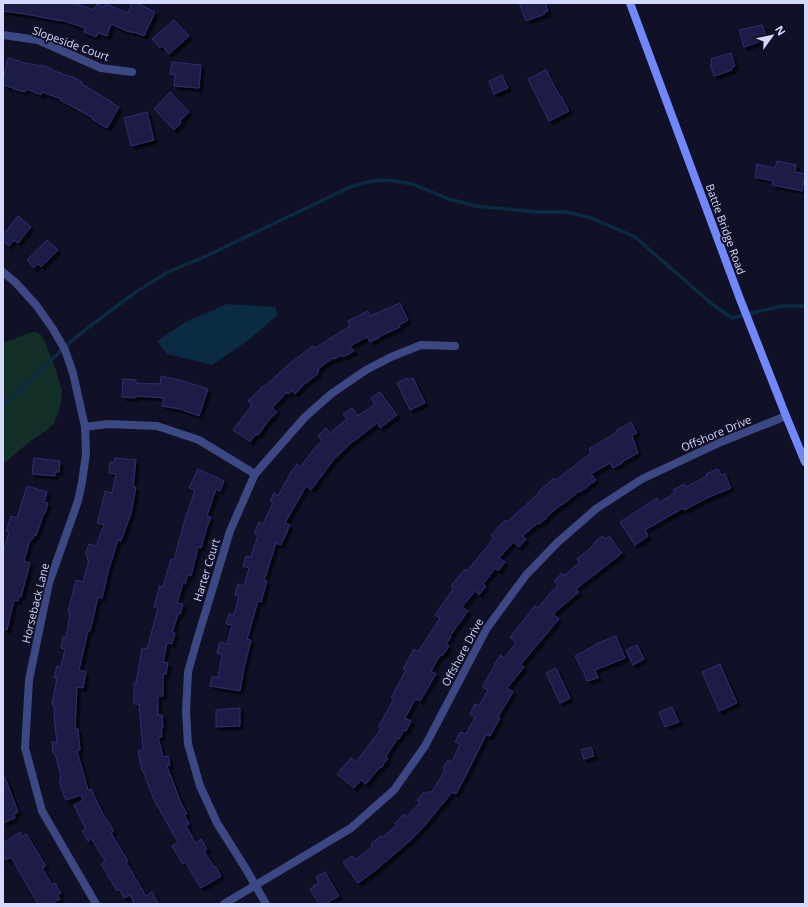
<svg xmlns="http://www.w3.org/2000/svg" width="808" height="907" viewBox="0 0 808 907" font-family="'Open Sans',sans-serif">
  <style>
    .green { fill: #132f28 }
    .water { fill: #0b2b43 }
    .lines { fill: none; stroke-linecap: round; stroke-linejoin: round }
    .stream { stroke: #0b2b43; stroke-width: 3.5 }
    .building { fill: #1c1c46; stroke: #2f2f71; filter: url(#shadow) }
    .street { stroke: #3c4883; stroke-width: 8 }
    .secondary { stroke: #6f88fc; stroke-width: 8 }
    .labels { text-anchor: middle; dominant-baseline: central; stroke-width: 4; stroke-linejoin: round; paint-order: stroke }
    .street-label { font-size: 11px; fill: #d5d9fe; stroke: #101026 }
  </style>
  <defs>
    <filter id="shadow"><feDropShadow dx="3.5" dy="3.5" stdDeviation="0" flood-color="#0009"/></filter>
  </defs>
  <rect width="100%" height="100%" fill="#101026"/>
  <path class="green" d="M36 332 41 335 46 344 57 373 62 392 61 404 54 423 47 430 28 443 3 464V343L29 333Z"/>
  <path class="water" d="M227 304 275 307 278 315 246 342 212 365 167 354 157 341 187 321Z"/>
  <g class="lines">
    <path class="stream" d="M3 405 14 396 68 344 90 326 136 292 168 272 202 258 348 188 363 183 380 180 395 181 412 184 449 199 476 206 536 212H567L591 218 635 237 712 304 732 318 782 306H805"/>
  </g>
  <path class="building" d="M3 3H73L94 10 97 4 104 7 106 4 128 13 132 3H137L155 12 144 36 134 32 133 33 129 31V32L111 24 107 36 98 33 96 37 84 32 85 28 61 20V21L25 14 3 11Z
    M519 3H545L548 11 544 12 545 14 526 21Z
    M174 20 189 36 169 54 162 46 160 48 152 39Z
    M762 25 767 39 744 47 739 30Z
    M731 53 735 66 732 67V70L714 76 710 64H712L711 59Z
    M8 58 20 61V62L41 66 42 65 52 69V70L71 77V76L82 82V84L112 102V103L119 107 107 128 92 119 93 118 60 100 61 99 42 92 41 95 26 89 25 92 13 89V88L3 85V80Z
    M172 62 201 65 199 88 174 86 175 75 170 74Z
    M546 70 560 96H561L569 111 549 121 528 79Z
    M502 75 508 88 494 94 489 81Z
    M170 92 189 112 180 121 181 123 174 130 154 109Z
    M147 112 154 140 131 146 124 118Z
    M777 161 796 165 795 172 805 174 802 191 772 185 773 181 755 177 757 164 775 168Z
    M18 216 31 227 18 243 14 240 9 246 3 241V235Z
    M47 240 58 250 41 267 38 264 34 268 27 260Z
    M400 303 408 320 399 325 400 327 380 336V337L370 342 367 337 350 346 354 351 343 357 342 355 334 359 333 358 318 369 319 371 317 372 318 374 302 386H303L295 394 292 391 288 394 287 392 272 408 277 412 269 420 258 435 256 434 250 442 233 430 252 405 248 401 263 386 264 387 289 364 313 346 315 348 350 326 348 321 368 311 370 316Z
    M161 376 183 381 208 389 199 416 180 409 162 406 164 398 136 396 135 398 122 397 123 379 136 380V383L160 384Z
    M407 378 408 380 413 378 425 403 410 410 397 383Z
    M380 392 397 415 380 428 377 423 353 442V441L334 459 311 490 306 486 285 523 290 525 281 545 276 543 264 581H267L261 602 258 601 247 639 251 640 244 668 240 691 210 686 212 676 218 678 222 655 217 653 220 642 227 644 232 625 226 624 229 614 234 615 239 596 235 595 238 584 244 586 249 568 243 566 246 556 251 557 258 535 254 533 259 522 263 524 273 503 270 501 274 493 278 496 290 474V473L297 464 300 467 315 448 322 441 318 436 326 428 330 433 347 419 343 414 352 408 358 416 375 404 371 398Z
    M631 422 637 433 632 435 638 453 622 462V463L613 468 610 463 591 474 596 480 580 492 579 491 562 505V504L546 517 547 518 539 524 538 523 522 536 526 539 519 547 513 542 499 558 505 562 498 571 495 568 483 584 486 586 479 595 475 591 462 607 468 611 450 636 451 637 446 644 449 646 442 656 440 655 431 671 436 674 420 701 415 699 405 718 411 721 406 731 404 730 399 739 398 738 386 756 388 758 381 768 380 767 366 784 361 780 354 788 337 774 351 758 356 762 381 729 378 727 394 699 391 698 406 670 403 669 414 649 418 652 440 618 435 615 454 588 451 586 465 569 467 571 494 538 491 535 505 520 507 522 539 493 538 492 554 478 556 480 591 453 589 449 617 432 616 431Z
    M34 458 60 461 59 472H55V476L32 474Z
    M115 458 136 460 133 487H136L131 513 121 541 118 540 106 578H107L102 598 98 597 90 631H88L79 670 86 672 83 688 77 687 75 729H78L80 750 77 751 88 790 91 789 102 812 114 831 111 833 128 861 126 862 146 896 152 892 159 904H132L134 903 130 895 124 898 119 889 117 891 101 864 105 861 94 843 91 839 88 841 82 831 86 829 74 805 83 800 81 795 66 800 64 796 59 780 61 779 60 776H61L55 753H53L52 742H57L54 717 55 707H53V704H52L57 678H54L57 666 61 667 65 649 61 648 63 637H66L70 615H69L70 612H68L76 580 83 582 89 560H87L88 555 85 554 89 544 96 546 104 525 97 523 102 506 105 491 112 493 116 474 109 473 110 462 114 463Z
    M198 469 224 481 220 491 216 489 207 516 211 517 207 527 201 548 198 547 191 576 188 575 185 584 183 583 177 603 183 604 180 614H178L172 633H175L172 644 167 643 163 662 168 663 166 674H163V696H158V715H162L163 728H161L162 737H158L163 757 168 756 170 765 167 766 181 803 187 814 184 815 189 824 186 826 196 843 201 839 207 849 204 851 214 867H216L221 876 201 888 185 862 183 864 172 846 178 842 154 800 143 771H142L138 751 143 750 139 704H134V683H136L142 648 147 649 158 608 154 607 159 588V586L163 587 171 559 174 560 185 519 195 490 189 488Z
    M718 469 721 475 725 474 731 488 709 497 684 510 683 508 645 530 648 536 635 545 620 522 657 498 659 503 675 493 673 490 684 484 686 487 707 476 706 474Z
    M27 486 47 492 44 502 48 503 45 513H44L36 536 34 535 32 540 30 539 24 561 30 563 21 597 19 596 18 601 14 600 7 630 3 629V553L9 532 6 531 11 516 17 518Z
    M602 536 605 539 609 536 622 553 576 589 579 592 553 614 559 619 521 664 524 667 507 688 513 692 498 717 500 718 490 736 486 735 466 775 456 794 452 792 426 824 412 839 377 869 358 883 343 862 352 856 355 860 373 846 371 844 381 836 382 838 397 825 395 823 404 814 406 817 420 803 417 800 424 792 426 794 429 791 431 793 445 770 443 768 448 760 452 762 460 744 455 742 460 732 466 734 475 717 470 714 475 704 479 706 488 690 482 687 495 665 494 664 501 655 504 658 516 643 510 637 535 606 538 608 551 592 558 586 554 581 562 573 564 576 580 562 577 559 595 544 594 543Z
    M616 636 625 658 595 670 598 678 587 681 584 673 575 656 596 645V644Z
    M637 645 644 659 633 665 626 650Z
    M720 664 737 703 719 711 702 672Z
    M556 668 570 698 560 703 546 673Z
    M672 707 679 722 665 727 659 712Z
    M240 708V726L216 727V710Z
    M591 747 594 756 584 759 581 750Z
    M3 775H4L18 812 14 814 15 818 3 823Z
    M20 832 22 837 26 834 46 866 42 868 52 885 55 883 61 893 57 895 60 899 51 904H38L11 857 6 860 3 854V843Z
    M325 872 339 896 325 904H319L310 889 314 887 313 886 319 883 316 877Z"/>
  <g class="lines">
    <path class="street" d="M3 35 38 40 101 68 132 72
      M3 272 16 283 36 305 53 329 65 350 73 373 85 427 86 454 82 482 78 501 49 583 29 680 25 748 42 811 96 904
      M85 427 108 424 157 426 199 440 255 474
      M224 904 351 828 394 790 425 746 487 628 526 575 558 542 597 508 642 479 721 442 786 416
      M266 904 246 869 217 823 200 786 188 744 186 712 188 672 197 640 230 531 255 474 305 417 331 394 366 370 391 357 421 345 455 346"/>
    <path class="secondary" d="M630 3 740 299 786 416 805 462"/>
  </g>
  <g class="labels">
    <g class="street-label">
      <text transform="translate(71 43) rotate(20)">Slopeside Court</text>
      <text transform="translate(726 229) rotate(70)">Battle Bridge Road</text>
      <text transform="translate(716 433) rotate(-23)">Offshore Drive</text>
      <text transform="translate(206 570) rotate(-73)">Harter Court</text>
      <text transform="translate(35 603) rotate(-76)">Horseback Lane</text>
      <text transform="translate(462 652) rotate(-62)">Offshore Drive</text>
    </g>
  </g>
  <rect width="808" height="907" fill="none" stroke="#d5d9fe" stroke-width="8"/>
  <g transform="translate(772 36) rotate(57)" stroke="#101026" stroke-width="3" paint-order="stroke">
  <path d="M0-3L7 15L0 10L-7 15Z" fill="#d5d9fe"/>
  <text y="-6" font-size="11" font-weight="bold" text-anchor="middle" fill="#d5d9fe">N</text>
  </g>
</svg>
